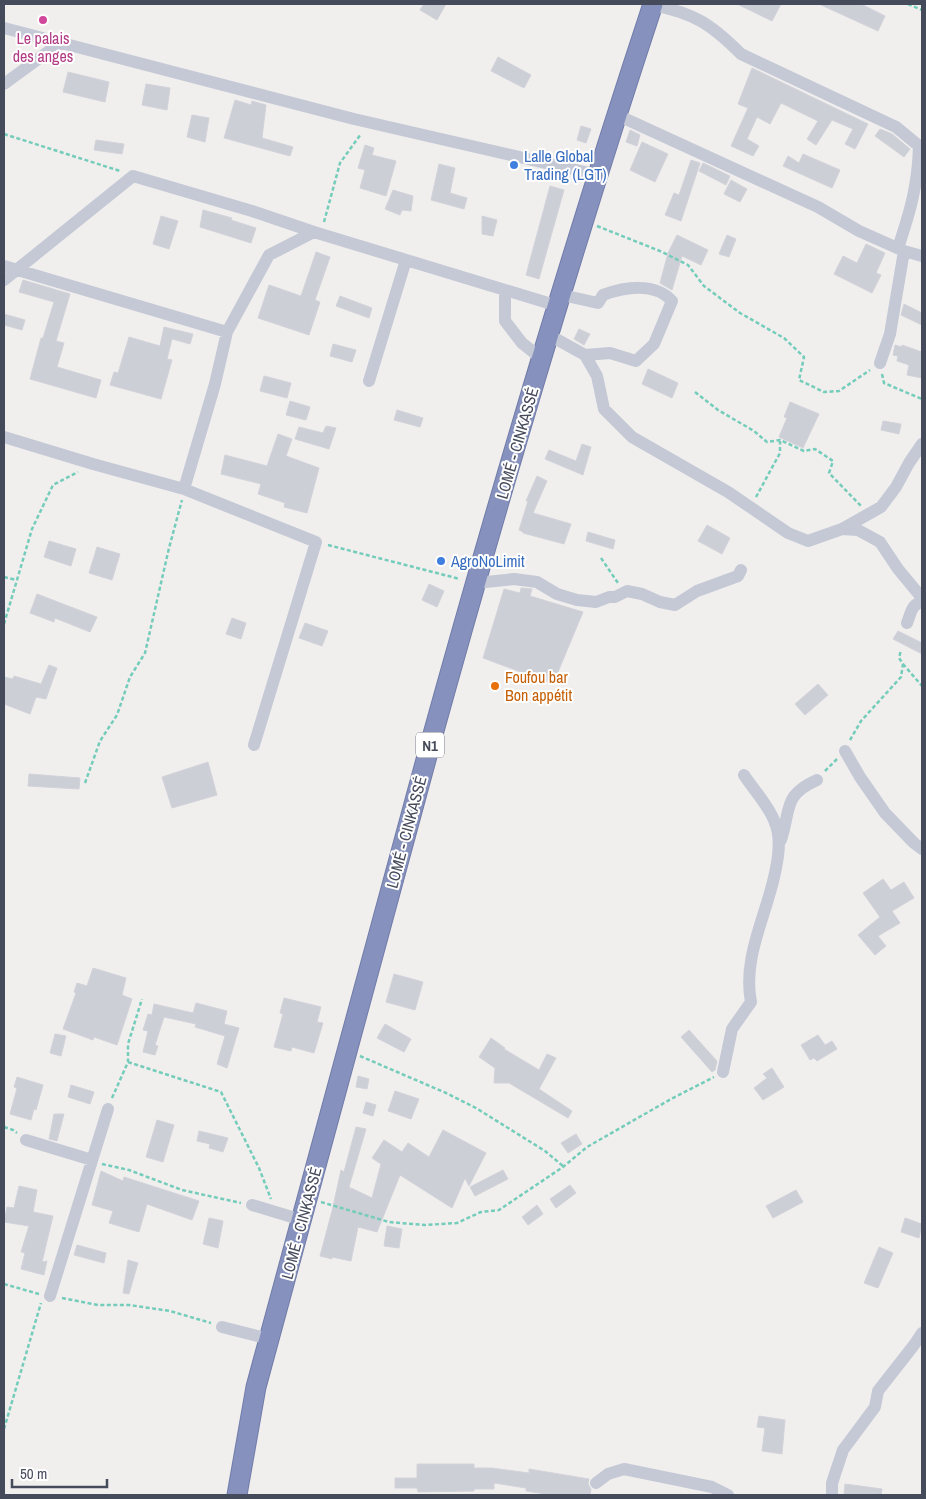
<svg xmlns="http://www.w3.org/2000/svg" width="926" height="1499" viewBox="0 0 926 1499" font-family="'Archivo Narrow',sans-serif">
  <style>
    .building { fill: #cdcfd6; stroke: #d2d2da }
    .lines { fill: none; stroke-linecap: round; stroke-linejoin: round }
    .highway-casing { stroke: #717ca9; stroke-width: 21 }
    .path { stroke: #74ccba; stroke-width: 2.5; stroke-dasharray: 4 2.5; stroke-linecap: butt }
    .minor { stroke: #c4c9d5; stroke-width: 12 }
    .highway { stroke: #8691bd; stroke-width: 19 }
    .hotel-dot { fill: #d1479c; stroke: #fff; stroke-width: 2 }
    .shop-dot { fill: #3f7fe0; stroke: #fff; stroke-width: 2 }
    .food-dot { fill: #e8710a; stroke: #fff; stroke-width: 2 }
    .labels { text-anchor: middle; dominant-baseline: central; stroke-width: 4; stroke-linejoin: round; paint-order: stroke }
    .shield { fill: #fff; stroke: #7e818c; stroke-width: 1 }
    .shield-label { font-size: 15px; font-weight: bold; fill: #464b5b }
    .hotel-label { font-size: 16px; fill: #b23c85; stroke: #fff }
    .shop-label { font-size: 16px; fill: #366cbe; stroke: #fff; text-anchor: start }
    .street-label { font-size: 16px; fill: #464b5b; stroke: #fff }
    .food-label { font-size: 16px; fill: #c56008; stroke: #fff; text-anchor: start }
  </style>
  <rect width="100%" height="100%" fill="#f1efee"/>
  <path class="building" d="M424 4H446L437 20 420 10Z
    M737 4H781L772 21Z
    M819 4H861L885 16 878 31Z
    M498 57 531 75 524 88 491 71Z
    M752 68 868 124 855 149 845 144 853 129 832 120 816 145 807 139 818 121 781 103 770 124 757 117 747 139 759 146 753 156 731 146 748 108 738 104Z
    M68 72 109 82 105 102 63 92Z
    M146 84 170 88 167 110 142 105Z
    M235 100 251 105 252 101 266 105 262 138 293 147 290 156 224 138Z
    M192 115 209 118 205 142 187 137Z
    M581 126 591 129 586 143 577 140Z
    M880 129 892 134 910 149 904 157 875 136Z
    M630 130 640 135 637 146 626 142Z
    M96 140 124 144 122 154 94 150Z
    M642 142 668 154 655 182 630 170Z
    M365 145 374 148 372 155 396 161 386 196 360 188 365 170 358 168Z
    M803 154 840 170 832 188 783 166 788 156 799 163Z
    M691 160 700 163 681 221 665 215 674 193 679 195Z
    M703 163 730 176 726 185 699 171Z
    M439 164 455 168 450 193 467 198 464 209 431 200Z
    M731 180 747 189 740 202 724 194Z
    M550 186 564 190 539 279 526 275Z
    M393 190 413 196 411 211 402 210 400 215 385 209Z
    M203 210 232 218 231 220 256 228 251 243 200 227Z
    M161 216 178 221 169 249 153 244Z
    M482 216 497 220 493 236 482 234Z
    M677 235 708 250 701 265 682 256 672 290 660 283 668 253Z
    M727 235 736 239 729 257 719 254Z
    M866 244 885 253 876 273 881 275 872 293 834 274 843 256 857 263Z
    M316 252 330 257 315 300 320 302 309 335 258 318 269 285 301 296Z
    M23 280 70 294 56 341 64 343 57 367 101 380 96 398 30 379 41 338H43L54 302 19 292Z
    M340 296 372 308 369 318 336 306Z
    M904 304 922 313V325L901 315Z
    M4 314 25 320 22 330 4 325Z
    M164 327 193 334 190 344 172 339 167 359 172 360 161 399 110 385 114 372 118 373 129 337 160 346Z
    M579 329 590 334 584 345 574 339Z
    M333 344 356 350 352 362 330 356Z
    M895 345 902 347V345L922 352V378L907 375 909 365 897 361 898 356 893 355Z
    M648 369 678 383 672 398 642 384Z
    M264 376 291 383 287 398 260 391Z
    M290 401 310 407 306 420 286 415Z
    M790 402 819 414 803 448 779 437 787 418 784 417Z
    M397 410 423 418 420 427 394 420Z
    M883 421 901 424 899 434 881 430Z
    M326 426 336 428 329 449 295 439 299 427 323 433Z
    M278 434 292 439 286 456 319 468 307 513 284 507 285 503 258 494 261 484 221 474 225 455 267 466Z
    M582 444 591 447 583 475 545 459 549 450 576 461Z
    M537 476 547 481 533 513 571 524 564 544 523 533V532L519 530 528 501H526Z
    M707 525 730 538 722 554 698 541Z
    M588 532 615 540 613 549 586 541Z
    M49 541 76 549 71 566 44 557Z
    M97 547 120 554 112 580 89 573Z
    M429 584 444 591 437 607 422 600Z
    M521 588 532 589 530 596 583 612 553 684 483 658 504 589 520 593Z
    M37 594 97 617 90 632 55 618 54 622 30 613Z
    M232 618 246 623 241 639 226 634Z
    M305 623 328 631 322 646 299 638Z
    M898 631 922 643V654L893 639Z
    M49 665 57 668 46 699 36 697 30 714 4 704V677L13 679 14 676 41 684Z
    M818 684 828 695 805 715 795 704Z
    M208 762 217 795 172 808 162 777Z
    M29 774 80 778 79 789 28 786Z
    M883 879 891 890 904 882 914 898 892 911 900 923 878 936 886 946 875 955 858 935 880 917 863 893Z
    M93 968 126 978 122 995 132 999 117 1045 94 1037 93 1040 63 1029 76 993 74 992 77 983 87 986Z
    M394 974 423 982 415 1010 386 1002Z
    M284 998 321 1007 317 1022 323 1023 314 1053 292 1047 291 1051 274 1047 283 1014 280 1013Z
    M196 1003 227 1011 224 1024 239 1028 227 1068 217 1064 225 1036 195 1027 196 1024 164 1017 155 1045 158 1046 155 1055 143 1052 148 1031 143 1030 148 1014 152 1015 154 1004 193 1013Z
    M385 1024 411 1039 404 1052 377 1038Z
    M689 1030 717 1061 715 1070 712 1072 681 1037Z
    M55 1034 66 1036 61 1056 50 1053Z
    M818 1035 825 1045 832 1041 837 1049 817 1061 814 1058 810 1060 801 1045Z
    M491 1038 505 1048 504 1049 539 1070 547 1054 556 1058 539 1089 572 1111 568 1118 509 1083H494L495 1068 479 1057Z
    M772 1068 784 1087 763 1100 754 1088 767 1078 763 1074Z
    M358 1076 369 1079 367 1089 356 1087Z
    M17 1077 43 1085 36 1110 34 1109 31 1120 10 1114 17 1088 14 1087Z
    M71 1085 94 1092 90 1104 68 1097Z
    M395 1091 419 1099 411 1119 388 1111Z
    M366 1102 376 1105 373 1116 363 1113Z
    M54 1114H64L57 1141 49 1139Z
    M157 1120 174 1125 163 1162 146 1157Z
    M356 1127 366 1129 349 1187H350L349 1191 351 1188 372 1198 381 1164 372 1158 384 1140 402 1152 408 1143 429 1157 443 1130 486 1153 469 1186 465 1178 452 1208 400 1175 377 1232 358 1227 351 1261 332 1257V1259L320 1256 332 1211 341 1170 344 1172Z
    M199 1131 228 1138 223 1152 209 1148 210 1144 197 1141Z
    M576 1134 582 1144 568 1153 561 1143Z
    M503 1170 508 1179 475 1196 470 1187Z
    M101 1171 123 1181 124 1177 199 1201 192 1220 147 1204 139 1232 109 1223 113 1211 92 1205Z
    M570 1185 576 1193 556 1208 550 1199Z
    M19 1186 37 1190 33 1212 53 1216 42 1262 47 1261 44 1275 21 1269 25 1253 21 1252 29 1226 4 1222 7 1207 14 1208Z
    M796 1190 803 1202 773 1218 766 1206Z
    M537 1205 543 1214 528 1225 522 1217Z
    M209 1218 223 1221 218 1248 203 1244Z
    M905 1218 922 1224 919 1238 901 1232Z
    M387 1226 402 1229 399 1248 384 1246Z
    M77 1245 106 1253 104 1263 74 1255Z
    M879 1247 893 1253 878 1288 864 1283Z
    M128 1260 138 1263 129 1294 123 1293Z
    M759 1416 785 1420 782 1454 762 1451 765 1428 757 1427Z
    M417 1464H474V1468H492L529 1473V1469L589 1479 588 1484 591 1489 590 1495H552L526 1491V1488L494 1483V1489H474V1491L418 1492 417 1488H395V1478H417Z
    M845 1484 882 1489 881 1495H844Z"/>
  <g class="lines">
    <g class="highway-casing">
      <path id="highway" d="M237 1495 256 1387C316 1173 371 958 430 745 499 496 572 249 653 4"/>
    </g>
    <path class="path" d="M908 4 922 10
      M4 134 120 171
      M324 222 340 163 361 134
      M597 226 660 251 688 265 704 286 740 313 784 338 804 357 799 380 824 392 839 391 870 370
      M882 374 884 383 922 399
      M695 392 718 410 754 431 767 442 780 440 804 451 815 449 833 461 829 473 861 506
      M756 497 780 453V441
      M328 545 460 579
      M601 558 618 583
      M4 577 16 580
      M4 624 32 529 53 485 78 472
      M903 664 922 686
      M850 740 861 721 901 677 903 664 899 658 901 650
      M825 771 837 759
      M85 783 100 741 117 715 130 677 145 653 169 548 182 500
      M360 1056 446 1093 476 1108 545 1151 563 1166
      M128 1062 221 1092 259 1168 271 1199
      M112 1098 128 1062V1044L142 999
      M4 1127 13 1130 17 1133
      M102 1164 129 1170 182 1190 241 1203
      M321 1202 389 1222 425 1225 457 1223 481 1212 499 1210 563 1167 587 1147 671 1099 714 1077
      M4 1284 39 1294
      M62 1298 98 1305H129L170 1311 211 1323
      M4 1429 41 1303"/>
    <path class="minor" d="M653 5C694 13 711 24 741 54L896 127 919 146C918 185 910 212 898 248
      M4 28 354 119 598 175
      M4 84 60 43
      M617 115 818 207 859 231 904 251 922 256
      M4 266 227 332
      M4 280 133 176 252 211 314 232 558 306
      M505 290V321L522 343 542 359
      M562 295 598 303 603 295C625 287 655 282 672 301L654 344 636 361 610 353 585 355
      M549 335 585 355 597 376 604 409 632 437 728 492 788 533 808 541 842 529 858 530 880 542 898 569 922 598
      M880 363 890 334 904 251
      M369 381 406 260
      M4 437 93 464 184 489 215 384 227 332 269 255 314 232
      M184 489 316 542 254 745
      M842 529 881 507 896 487 909 463 922 444
      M476 583 514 579 537 582 557 594 577 600 596 602 609 597H615L627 591 642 594 660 602 675 605 697 591 738 576 741 570
      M907 623C911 614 911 604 922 602
      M845 751 860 777 885 813 914 843 922 849
      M781 840C791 809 783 795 817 780
      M723 1072 732 1029 751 1002C742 956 768 913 776 868 779 853 781 837 775 823 770 807 753 789 744 775
      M26 1140 92 1160
      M252 1205 302 1220
      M50 1296 108 1109
      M222 1327 269 1339
      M596 1483 608 1474 624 1469 712 1487 728 1495
      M832 1495V1483L843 1450 875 1407 878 1391 914 1345 922 1333"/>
    <use href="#highway" class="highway"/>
  </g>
  <circle class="hotel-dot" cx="43" cy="20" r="5"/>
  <g class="shop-dot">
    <circle cx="514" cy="165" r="5"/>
    <circle cx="441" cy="561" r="5"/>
  </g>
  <circle class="food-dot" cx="495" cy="686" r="5"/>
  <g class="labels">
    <rect class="shield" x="416" y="732.5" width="28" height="25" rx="4"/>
    <g class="shield-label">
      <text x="430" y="745">N1</text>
    </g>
    <g class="hotel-label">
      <text x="43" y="38">Le palais<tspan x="43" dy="18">des anges</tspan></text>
    </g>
    <g class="shop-label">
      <text x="524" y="156">Lalle Global<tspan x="524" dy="18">Trading (LGT)</tspan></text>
      <text x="451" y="561">AgroNoLimit</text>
    </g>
    <g class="street-label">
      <text transform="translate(517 443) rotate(-74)">LOMÉ - CINKASSÉ</text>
      <text transform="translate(406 832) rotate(-75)">LOMÉ - CINKASSÉ</text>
      <text transform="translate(301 1223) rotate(-75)">LOMÉ - CINKASSÉ</text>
    </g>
    <g class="food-label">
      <text x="505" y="677">Foufou bar<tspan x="505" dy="18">Bon appétit</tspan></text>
    </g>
  </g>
  <rect width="926" height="1499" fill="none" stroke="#464b5b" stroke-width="10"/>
  <path d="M12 1479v8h95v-8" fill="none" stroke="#464b5b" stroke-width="2.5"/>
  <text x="20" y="1479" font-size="15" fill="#464b5b" stroke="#ffffff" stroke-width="4" paint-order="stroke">50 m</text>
</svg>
